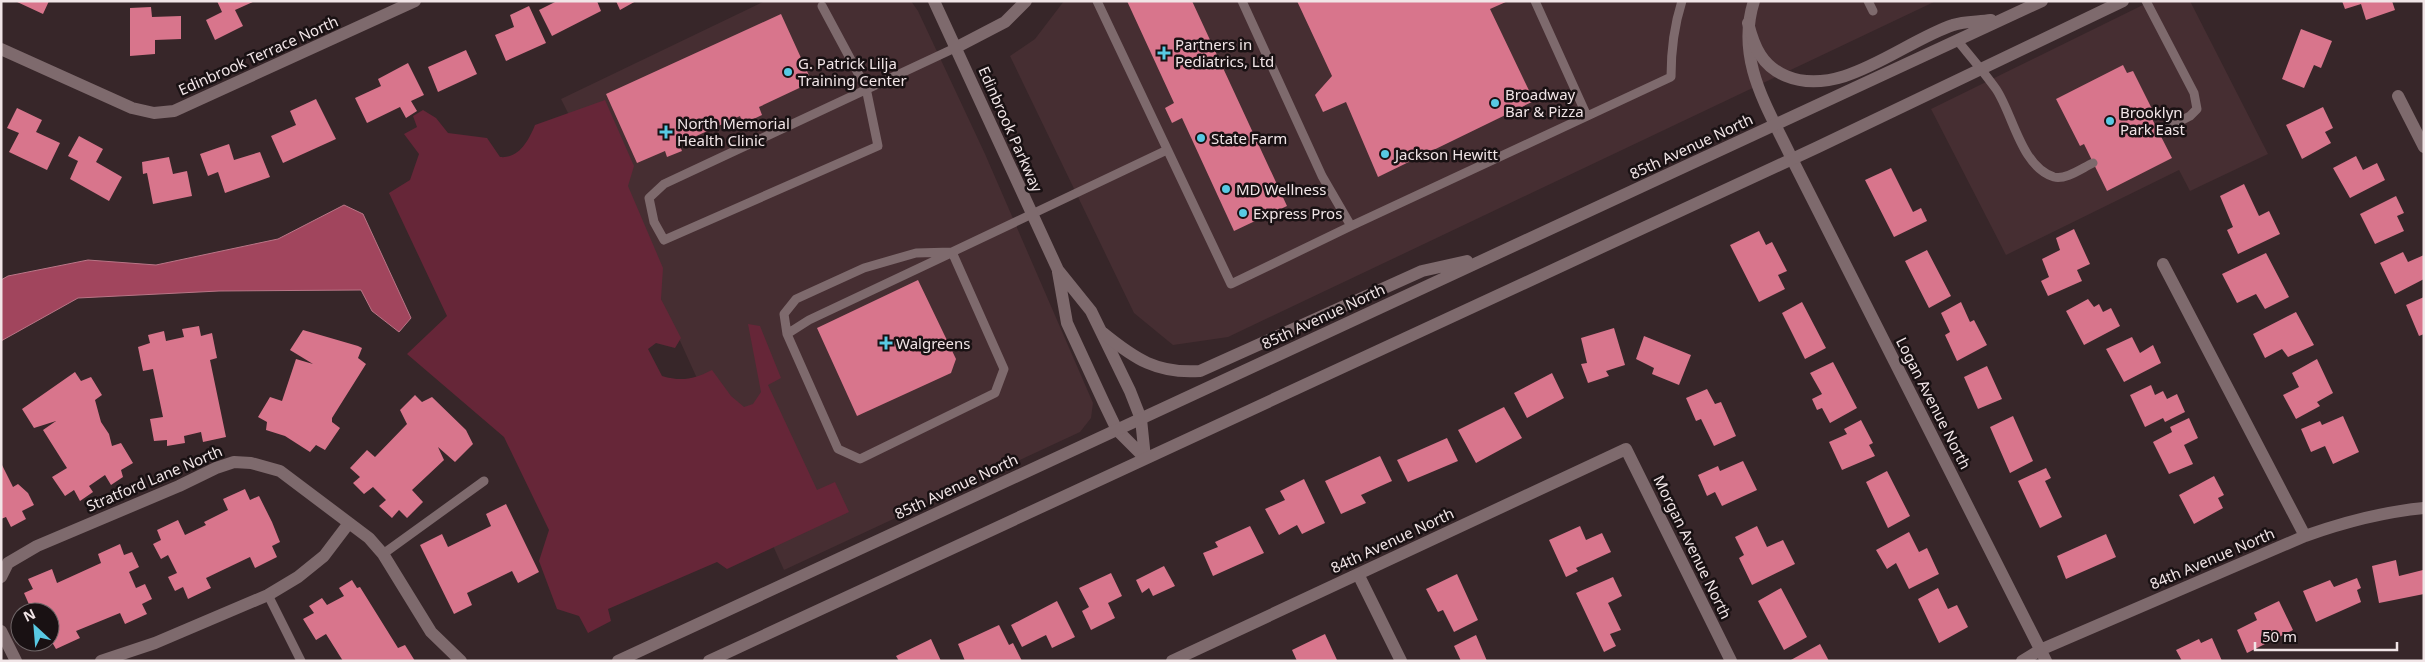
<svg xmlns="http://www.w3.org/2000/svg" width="2425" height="662" viewBox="0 0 2425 662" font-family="'Noto Sans',sans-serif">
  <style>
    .built { fill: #462e32 }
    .green { fill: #662638 }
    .water { fill: #a1455d; stroke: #b97586 }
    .building { fill: #d8758c }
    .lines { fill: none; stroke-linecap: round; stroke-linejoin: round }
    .service { stroke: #7e6a6d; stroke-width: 9 }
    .minor { stroke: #7e6a6d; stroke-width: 12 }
    .tertiary { stroke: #7e6a6d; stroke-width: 12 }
    .secondary { stroke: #7e6a6d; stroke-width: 12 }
    .poi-dot { fill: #58c9e3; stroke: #191113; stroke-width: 2 }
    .labels { text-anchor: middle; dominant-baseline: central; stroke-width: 5; stroke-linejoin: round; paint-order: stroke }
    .poi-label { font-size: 15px; fill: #f1e5e7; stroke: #191113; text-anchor: start }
    .street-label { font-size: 15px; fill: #f1e5e7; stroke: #191113 }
  </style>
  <rect width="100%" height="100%" fill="#372629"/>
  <path class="built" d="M765 1H911L918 11 985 154 1093 403 1091 418 1080 432 784 570 661 299 561 99Z
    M1064 1H1936L1228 337 1173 345 1134 313 1010 56 1035 39Z
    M2151 1H2190L2268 154 2190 191 2179 170 2006 255 1931 109Z"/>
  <path class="green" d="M605 100 634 166 628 186 663 268 661 299 681 338 675 348 656 343 648 349 662 376C682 382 694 379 712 370L731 396 744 407 753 404 761 392 748 324 760 326 781 378 768 385 817 490 835 482 849 512 727 569 717 562 608 609 611 621 588 633 579 616 557 609 539 561 549 530 504 437 407 354 447 316 389 193 410 180 419 154 404 134 417 127 413 116 423 110 436 118 448 133 487 138 500 157C519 159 529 140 535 125Z"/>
  <path class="water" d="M344 205 363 214 411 318 399 332 372 311 361 290 219 291 78 298 1 341V280L8 276 88 260 156 265 278 239Z"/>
  <path class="building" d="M15 1H49L43 14Z
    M217 1H255L235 10 243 26 215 40 206 20 222 12Z
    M557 1H597L601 11 552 36 539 10Z
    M616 1H636L620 10Z
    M1127 1H1192L1287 206 1234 231 1182 118 1172 123 1165 108 1174 103Z
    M1297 1H1508L1490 9 1534 101 1378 177 1346 102 1323 112 1315 95 1332 76Z
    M2342 1H2392L2395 10 2366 20 2361 4 2345 9Z
    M529 6 546 43 506 61 495 35 514 27 510 15Z
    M151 7 152 17 181 16V39L155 40V54L130 56V8Z
    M781 14 812 82 759 107 762 115 743 124 740 116 679 144 682 151 667 157 665 151 637 163 606 94Z
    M2301 29 2332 41 2321 68 2314 65 2304 88 2282 79Z
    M466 50 477 74 438 92 428 67Z
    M408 63 424 95 411 101 417 111 406 118 400 107 367 123 355 98 381 86 378 79Z
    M2123 65 2127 73 2133 71 2152 109 2148 111 2172 158 2107 191 2084 144 2080 146 2056 99Z
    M316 99 336 139 283 163 271 136 296 125 290 111Z
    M2323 107 2333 128 2325 132 2331 143 2302 159 2286 125Z
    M17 108 42 120 36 132 60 143 47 170 9 152 19 133 7 128Z
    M79 136 103 149 96 162 122 177 109 201 70 179 78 161 68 156Z
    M229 144 234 160 260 152 270 177 225 193 218 172 208 176 200 154Z
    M2356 156 2363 170 2377 163 2385 180 2350 198 2333 168Z
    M169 157 173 174 187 171 192 196 153 204 147 173 143 174 142 162Z
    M1891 168 1913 212 1921 208 1927 221 1894 237 1865 180Z
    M2244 184 2259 216 2269 211 2280 234 2238 254 2227 230 2233 227 2220 196Z
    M2396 196 2404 213 2397 216 2404 231 2375 244 2360 214Z
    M2074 229 2090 264 2077 270 2082 281 2048 296 2041 281 2049 277 2042 259 2060 250 2056 238Z
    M1759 231 1766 245 1772 242 1787 271 1778 275 1785 289 1759 302 1730 245Z
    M1927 250 1951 296 1929 308 1905 261Z
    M2403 252 2408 262 2424 255V279L2395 294 2380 263Z
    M2266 253 2289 297 2265 309 2256 294 2237 303 2222 274Z
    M918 280 956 359 951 373 857 416 817 328Z
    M2424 297V334L2419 336 2406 305Z
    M2088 299 2094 307 2099 304 2103 312 2111 308 2120 326 2084 345 2066 311Z
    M1802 302 1826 348 1805 359 1782 313Z
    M1961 302 1970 322 1974 320 1987 345 1957 361 1945 335 1950 332 1941 313Z
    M2296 312 2314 345 2288 357 2282 349 2265 358 2253 334Z
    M199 326 201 336 212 333 217 358 210 360 226 437 203 442 201 432 184 436 185 443 167 446V440L154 441 150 419 163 417 153 369 143 371 138 347 150 343 148 335 164 331 166 341 184 337 182 329Z
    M1614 328 1625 365 1606 371 1609 376 1588 383 1581 364 1587 363 1581 338Z
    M303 330 358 346 362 348 358 358 366 364 332 418V422L340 428 325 450 316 445 310 452 285 436 266 430 267 422 258 417 270 397 282 401 296 359 313 364 290 350Z
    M1644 336 1691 355 1679 385 1652 374 1654 368 1636 359Z
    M2132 337 2140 353 2153 345 2161 363 2124 382 2106 349Z
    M2317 359 2333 393 2317 402 2320 406 2296 419 2283 395 2299 387 2292 373Z
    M1833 362 1857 408 1830 423 1822 408 1817 410 1812 399 1822 394 1810 373Z
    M1987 366 2002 399 1978 409 1964 377Z
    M75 372 81 381 91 377 102 395 95 400 101 422 109 434 112 446 121 443 133 463 121 470 123 477 111 485 105 475 89 486 93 492 80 501 74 490 65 496 52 477 67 468 43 430 56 421 34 428 22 409Z
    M1552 373 1564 398 1527 418 1514 393Z
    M2151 385 2155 395 2163 391 2167 399 2177 394 2185 412 2165 422 2163 418 2145 427 2130 395Z
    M1707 389 1715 404 1721 402 1736 436 1714 446 1701 419 1696 421 1686 398Z
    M415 395 422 402 432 397 466 430 473 444 455 462 438 447 444 460 412 490 423 502 407 518 399 510 392 518 379 506 386 500 373 487 364 494 353 483 360 477 350 468 367 450 375 457 407 424 400 410Z
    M1504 407 1522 438 1476 463 1458 430Z
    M2013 416 2033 461 2010 473 1990 427Z
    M2343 416 2359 452 2333 464 2325 446 2311 452 2301 429 2320 421 2322 425Z
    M2189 418 2198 438 2184 445 2193 464 2169 474 2153 442 2172 432 2170 427Z
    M1861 420 1873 443 1869 445 1875 456 1842 470 1829 442 1847 434 1844 429Z
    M1447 438 1458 461 1408 482 1397 460Z
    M1380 456 1392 481 1361 495 1366 503 1341 514 1325 481Z
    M1743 461 1757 490 1722 506 1715 492 1707 496 1698 475 1718 466 1720 471Z
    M1 463 13 487 18 484 28 493 34 505 22 511 26 519 11 527 6 517 1 519Z
    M2046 468 2051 478 2045 481 2062 517 2040 528 2018 481Z
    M1887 471 1910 516 1888 528 1866 482Z
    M2214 476 2224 495 2218 498 2223 508 2194 524 2179 495Z
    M1304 479 1325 523 1302 534 1297 525 1279 535 1265 509 1285 500 1280 491Z
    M245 489 250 500 259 496 272 522 280 542 272 546 277 557 255 568 250 557 206 578 211 588 188 599 183 587 175 591 168 577 177 573 168 555 161 559 153 544 161 540 157 530 178 520 185 535 206 525 204 522 228 510 223 499Z
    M506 504 539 572 518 583 512 571 467 593 472 605 454 614 420 545 442 534 448 547 491 526 486 514Z
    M1250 526 1264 553 1213 576 1203 553 1218 547 1215 542Z
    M1580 526 1586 540 1602 533 1611 552 1576 568 1578 571 1566 577 1549 540Z
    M1757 526 1767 547 1783 540 1795 564 1752 585 1739 558 1744 555 1735 537Z
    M1909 532 1919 552 1927 548 1939 574 1909 589 1896 563 1887 569 1876 550Z
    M2106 534 2116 557 2066 579 2057 556Z
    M120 544 124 555 132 552 139 567 129 572 136 588 145 584 152 599 142 604 147 614 125 624 120 613 76 631 80 638 56 649 50 639V612H42L38 605 31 609 24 593 33 589 28 579 52 569 57 583 101 563 98 554Z
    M2396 560 2399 576 2423 570 2424 594 2379 603 2372 566Z
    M1164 566 1175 586 1153 596 1149 588 1142 593 1136 580Z
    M1111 573 1122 596 1108 603 1115 618 1091 630 1082 611 1089 607 1079 588Z
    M1457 574 1478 620 1454 632 1443 610 1438 612 1426 589Z
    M1613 577 1622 596 1608 603 1621 630 1610 634 1616 646 1604 652 1576 593Z
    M2357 578 2361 588 2357 590 2361 602 2316 622 2303 591 2330 580 2334 587Z
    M352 580 357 588 360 587 398 648 405 645 415 661H343L326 634 316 640 303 619 314 613 309 606 322 598 327 605 344 596 339 588Z
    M1781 588 1807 637 1784 650 1758 601Z
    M1938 588 1948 609 1957 605 1968 627 1939 643 1918 599Z
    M1057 601 1075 637 1052 648 1046 635 1022 647 1011 625Z
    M2279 601 2293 630 2247 653 2237 630 2257 620 2254 613Z
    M999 625 1009 645 1013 643 1022 661H965L958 644Z
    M1325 634 1337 660 1297 661 1292 650Z
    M1476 635 1487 661H1461L1454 646Z
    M2212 638 2222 661H2182L2176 650 2199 639 2201 643Z
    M931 639 941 661H899L896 656Z
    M1820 644 1829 661H1789Z"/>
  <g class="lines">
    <path class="service" d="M1097 1 1231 284 1351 226
      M1242 1 1322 176 1351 226 1671 77C1671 50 1674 26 1682 1
      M1535 1 1587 116
      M1868 1 1873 11
      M2146 1 2194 93 2197 109 2190 116 2159 132
      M822 6 866 88 878 146 664 240 654 222 649 198 664 184 957 47
      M1957 40C1970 56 1984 72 1996 89 2013 114 2021 167 2054 177 2066 180 2082 168 2093 163
      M952 252 916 253 864 268 796 299 784 314 787 334 838 449 860 459 995 393 1004 369 952 252 1167 150
      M787 334 809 320 949 254
      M383 554 484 481
      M268 595 301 661"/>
    <path class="minor" d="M1 49 132 108 154 113 174 111 415 1
      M2398 96 2424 147
      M1792 159 2046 661
      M2163 264 2305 536
      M1358 574 1401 661
      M1 577 8 563 37 546 179 486 216 468 234 462 251 463 280 471 369 538 383 554 431 632 461 661
      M1 631 16 661
      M101 661 155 643 268 595 298 577 324 556 349 523
      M1172 661 1626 449 1731 661
      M2022 661 2040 650 2305 536C2344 522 2382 512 2424 508"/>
    <path class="tertiary" d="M934 1 1058 270 1091 311 1130 391 1141 419 1145 458
      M1754 1C1735 60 1768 108 1792 159
      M957 47 1005 22 1026 1
      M1058 272 1067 323 1104 403 1117 430 1145 458"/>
    <path class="secondary" d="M1748 23C1754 47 1762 66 1786 76 1841 99 1902 42 1953 25 1964 21 1979 22 1991 20
      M1103 333C1135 359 1157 374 1200 371L1422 271 1467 261
      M618 661 2042 1
      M709 661 1818 147 2123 1"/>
  </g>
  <g class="poi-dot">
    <path d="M1161.5 45.5h5v5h5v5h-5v5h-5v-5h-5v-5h5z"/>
    <circle cx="788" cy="72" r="5"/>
    <circle cx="1495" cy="103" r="5"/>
    <circle cx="2110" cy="121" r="5"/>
    <path d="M663.5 124.5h5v5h5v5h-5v5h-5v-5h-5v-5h5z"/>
    <circle cx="1201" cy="138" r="5"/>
    <circle cx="1385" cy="154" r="5"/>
    <circle cx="1226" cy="189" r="5"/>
    <circle cx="1243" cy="213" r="5"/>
    <path d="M883.5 335.5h5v5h5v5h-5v5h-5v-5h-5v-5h5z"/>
  </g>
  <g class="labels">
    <g class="poi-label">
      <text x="1175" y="44">Partners in<tspan x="1175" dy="17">Pediatrics, Ltd</tspan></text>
      <text x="798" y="63">G. Patrick Lilja<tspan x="798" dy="17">Training Center</tspan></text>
      <text x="1505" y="94">Broadway<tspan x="1505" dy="17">Bar &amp; Pizza</tspan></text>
      <text x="2120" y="112">Brooklyn<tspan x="2120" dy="17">Park East</tspan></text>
      <text x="677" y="123">North Memorial<tspan x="677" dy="17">Health Clinic</tspan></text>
      <text x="1211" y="138">State Farm</text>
      <text x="1395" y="154">Jackson Hewitt</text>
      <text x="1236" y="189">MD Wellness</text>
      <text x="1253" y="213">Express Pros</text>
      <text x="896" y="343">Walgreens</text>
    </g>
    <g class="street-label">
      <text transform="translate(258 55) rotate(-24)">Edinbrook Terrace North</text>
      <text transform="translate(1011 129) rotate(66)">Edinbrook Parkway</text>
      <text transform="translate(1691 146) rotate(-25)">85th Avenue North</text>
      <text transform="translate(1323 316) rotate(-25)">85th Avenue North</text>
      <text transform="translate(1934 403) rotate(63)">Logan Avenue North</text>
      <text transform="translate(154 478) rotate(-23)">Stratford Lane North</text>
      <text transform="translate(956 486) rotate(-25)">85th Avenue North</text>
      <text transform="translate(1392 540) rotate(-25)">84th Avenue North</text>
      <text transform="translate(1693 547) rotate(64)">Morgan Avenue North</text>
      <text transform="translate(2212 558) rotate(-23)">84th Avenue North</text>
    </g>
  </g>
  <rect width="2425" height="662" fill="none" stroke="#f1e5e7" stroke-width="5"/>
  <g transform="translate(35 627) rotate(334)"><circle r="24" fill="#191113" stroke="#6f6668"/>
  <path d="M0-4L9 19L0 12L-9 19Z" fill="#58c9e3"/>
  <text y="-8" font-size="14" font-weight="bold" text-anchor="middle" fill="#f1e5e7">N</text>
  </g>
  <path d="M2255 642v8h142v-8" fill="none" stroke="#f1e5e7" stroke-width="2.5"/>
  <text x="2262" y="642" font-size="15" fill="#f1e5e7" stroke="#191113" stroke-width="4" paint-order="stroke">50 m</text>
</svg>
